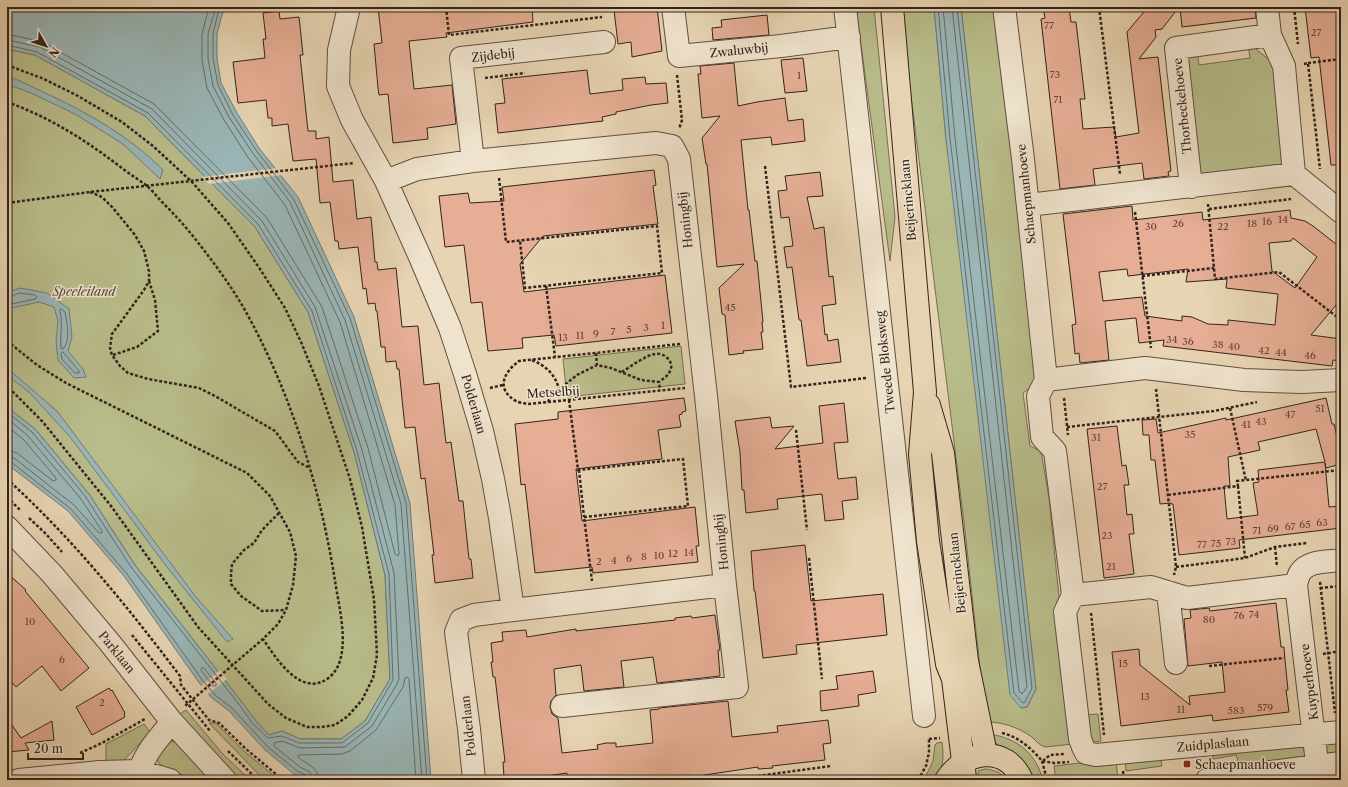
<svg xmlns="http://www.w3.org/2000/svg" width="1348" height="787" viewBox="0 0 1348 787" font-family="'Libre Caslon Text',serif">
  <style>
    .green { fill: #b8bc8a; stroke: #767053 }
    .water { fill: #9ab6b6; stroke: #717b78 }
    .pier { fill: #e7d4b2 }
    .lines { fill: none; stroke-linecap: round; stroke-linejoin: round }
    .shore { stroke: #666c69; stroke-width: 1 }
    .building { fill: #e6ae95; stroke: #33231c; fill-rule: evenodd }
    .minor-casing { stroke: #604f42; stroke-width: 24 }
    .major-casing { stroke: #33231c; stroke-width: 24 }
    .path { stroke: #33231c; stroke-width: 2.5; stroke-dasharray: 3 2; stroke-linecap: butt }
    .minor { stroke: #efe3cd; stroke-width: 22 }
    .major { stroke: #e7d4b2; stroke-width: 22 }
    .poi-dot { fill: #8f2418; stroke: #efe3cd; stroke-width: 1.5 }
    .labels { text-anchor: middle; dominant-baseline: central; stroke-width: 3; stroke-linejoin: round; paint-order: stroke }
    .number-label { font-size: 10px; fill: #60463a }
    .street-label { font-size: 12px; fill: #33231c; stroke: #efe3cd }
    .park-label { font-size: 12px; font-style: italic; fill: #544938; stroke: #efe3cd }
    .poi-label { font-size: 12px; fill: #33231c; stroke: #efe3cd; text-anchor: start }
  </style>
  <rect width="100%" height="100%" fill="#e7d4b2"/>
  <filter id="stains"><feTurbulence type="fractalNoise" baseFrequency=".005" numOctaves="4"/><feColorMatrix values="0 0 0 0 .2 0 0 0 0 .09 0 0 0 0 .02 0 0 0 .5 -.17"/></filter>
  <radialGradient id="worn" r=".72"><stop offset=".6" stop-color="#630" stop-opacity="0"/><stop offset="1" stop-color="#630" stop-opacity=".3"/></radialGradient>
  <path class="green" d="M856 7H874L895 217 890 261Z
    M900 7H934L946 139 1021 708 1027 707 1036 689 961 7H997L1036 383 1023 393 1030 446 1041 451 1049 498 1059 597 1057 602 1073 744 1045 747C1039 745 1036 741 1032 737 1017 727 1003 722 986 722L964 522Z
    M1250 44 1279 68 1284 163 1277 170 1206 178 1196 170 1183 63 1192 51H1197L1199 65 1250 58 1248 45Z
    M7 49 35 55 145 116 255 227 308 312 354 452 385 575 390 679 365 721 341 739H300L282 731 269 735 256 721 241 701 135 565 89 494 35 429 7 407Z
    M681 346 685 384 567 397 563 359Z
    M186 710 222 753 250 780H236L208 749 180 714Z
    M1098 714 1101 741 1092 742 1084 715Z
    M209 723H216L244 751 279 780H264Z
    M144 724 150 732 131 753 121 763 106 762V744Z
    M990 734C1018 739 1035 752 1043 780H1034L996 743Z
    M172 741 179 744 212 780H193L180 774 169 772 158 762V754L165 744Z
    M942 742C944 758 944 765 935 780H924L933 761 935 745 937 743Z
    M1341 742V758C1331 755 1327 755 1323 744Z
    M1305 744 1306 755C1295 770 1254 763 1238 761L1236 755 1213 759 1212 753Z
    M1160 754 1162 766 1126 771 1125 758Z
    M1116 759 1118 780H1056L1054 766Z
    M985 769C994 770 1002 772 1006 780H979L978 771Z"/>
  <path class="water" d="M7 7H226L222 15 217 34V58L221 83 237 113 259 148 298 197 354 317 410 503 431 780H308L295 775 265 750 229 711 212 698 200 684 124 576 68 511 7 464V407L35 429 89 494 135 565 241 701 256 721 269 735 282 731 300 739H341L365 721 390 679 385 575 354 452 308 312 255 227 145 116 35 55 7 49Z
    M934 7H961L1036 689 1027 707 1021 708 1010 695 946 139Z
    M7 76C20 80 32 87 43 92 85 111 131 137 163 170L160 179 123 144 75 114 31 93 7 84Z
    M20 288 47 293 69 309 72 337 68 351 83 369 86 377 74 378 58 360 56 341 58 321 54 307 39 302 7 309V293Z
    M7 368 57 411 196 597 233 639 227 642 167 567 71 438 29 392 7 375Z"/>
  <path class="pier" d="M278 168 283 175 209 184 202 177Z
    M220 670 227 679 207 695 200 687Z"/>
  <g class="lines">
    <path class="shore" d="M216 7 208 34V59L213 86 229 117 252 152 290 202 345 320 401 504 422 780
      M221 7 218 13 213 34V58L218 85 233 115 256 150 294 200 350 318 406 503 427 780
      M938 7 950 138 1014 693 1023 703 1025 702 1032 688 957 7
      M943 7 955 138 1019 691 1022 694 1027 687 952 7
      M7 34 42 42 154 104 267 218 322 307 368 448 395 554 398 556 399 554 395 505 340 322 285 205 247 156 224 120 207 88 202 60V34L209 7
      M7 40 40 47 152 109 262 221 315 307 362 450 394 573 399 679 397 684 372 726 345 747 300 748 282 741 274 743V746L300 767 310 772 312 776 313 780
      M7 45 37 52 148 113 258 224 312 311 357 451 389 574 393 680 368 723 342 743H299L282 736 268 738 253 724 238 703 131 567 85 496 32 432 7 412
      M7 297 20 293 35 295 37 297 35 299 7 305
      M61 309 65 312C67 323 71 341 63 349L61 348C60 335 63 324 60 311Z
      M63 352 79 371V373H75L62 359 61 354Z
      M7 418 28 436 81 499 102 531V533H99L74 505 14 458 7 456
      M7 426 24 440 56 478V480L53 481 17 453 7 450
      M7 461 11 462 71 509 127 574 203 681 215 695 232 708 268 747 297 771 306 775 308 780
      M202 668H204L216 683V686H213L201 670Z
      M319 780C318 766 307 765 298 757V755L342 754 350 751 376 730 403 687 405 678 407 677 409 679 416 780"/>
  </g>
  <path class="building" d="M378 7H532L533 22 446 33 447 37 409 41 414 89 452 85 456 124 427 128 428 139 393 143 388 94 379 95 378 88 374 44 382 43Z
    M625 7H657L662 51 632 57 631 42 618 44 614 10 625 8Z
    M1043 7H1069L1071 22H1076L1085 99H1080L1083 129 1114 127 1116 137 1139 133 1127 32 1148 7H1179L1162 29 1155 30 1156 37 1139 59 1158 57 1171 171 1168 172 1169 176 1144 179 1142 163 1093 169 1095 185 1060 189 1041 19 1045 18Z
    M1180 7H1255L1256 18 1182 27Z
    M1305 7H1330V10L1337 9 1341 42V165H1331L1319 57 1311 58Z
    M279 11 280 19 299 17 303 55H300L308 131H316V139L329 137 333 182 353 180 357 219 371 217 375 262H377L378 270 396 268 402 327 418 326 424 385 439 383 446 443 451 442 459 501H463L469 559H471L473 578 435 583 432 555H434L425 478 421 479 415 427 405 428 399 369H397L396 361 386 362 385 347H381L377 311H376L375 303 368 304 366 288 363 289 358 247 339 249 338 241H335L330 202 320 203 316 159 293 161 288 124 272 126V118H268L266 100 238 103 233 62 265 58 263 39H266L263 13Z
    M767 15 769 35 713 40 712 28 722 27 721 20Z
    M803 58 807 91 785 93 781 60Z
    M734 63 738 106 757 102 785 98 788 121 803 119 805 141 772 145 771 137 741 140 748 210H749L755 261H757L763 322H762L763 332H761L763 349 743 351 744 353 729 355 725 315 722 314 719 288 744 264 717 267 707 164H706L702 138 720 116 702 118 698 74H701L700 66Z
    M587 70 590 94 623 90 622 79 645 77 646 84 666 83 668 103 651 105 616 112V114L602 117 603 121 498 133 495 104 505 103 502 79Z
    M654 170 656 185 653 186 658 224 543 236 520 264 524 292 665 275 672 333 556 346 554 335 522 338 523 348 488 351 482 302 471 303 464 245 445 247 439 196 468 193 470 203 504 201 502 187Z
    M820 172 823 196 807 197 814 229 824 227 829 277 833 276 836 304 822 306 825 335 827 334 828 341 838 339 841 362 807 366 801 320H799L792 267 787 268 784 247 793 246 789 217 781 218 778 191 787 190 785 176Z
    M1132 206 1133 220 1202 212 1203 220 1290 210 1291 218 1305 221 1313 226 1341 248V299L1311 335 1341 339V361L1333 360 1332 366 1163 346 1164 340 1139 343 1136 318 1105 321 1109 360 1080 363 1079 353 1075 354 1072 325 1076 324 1063 214ZM1293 238 1317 257 1295 288 1272 271 1269 243 1291 241ZM1127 269 1128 276 1188 269 1186 282 1227 279 1226 288 1278 294 1275 325 1228 320V325L1208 324 1192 317 1182 316V321L1145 316 1142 297 1103 301 1099 272Z
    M684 398 686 411 682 412V414L679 415 681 427 658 430 662 459 576 469 582 521 695 507 699 546H696L698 562 593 573 592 567 535 573 525 484 521 485 515 424 558 419V412Z
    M1326 398 1332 424H1334L1341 454V464L1326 468 1325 463 1329 507 1341 506V528L1239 540 1240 548 1179 555 1173 504H1171V503L1160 504 1155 460H1151L1149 435H1143L1142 420 1156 419 1158 433 1226 418V420ZM1316 429 1325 462 1258 470 1259 482 1253 483 1258 515 1227 519 1224 486H1230L1228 457 1260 450 1258 442Z
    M844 403 848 442 834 443 838 479 856 477 858 499 842 501 844 519 825 521 822 494 777 499 778 509 746 513 744 490H742L740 452 735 421 770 417 772 428 794 426 775 449 823 443 819 406Z
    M1117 426 1122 466 1126 465 1129 485H1124L1127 515 1132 514 1134 534H1129L1134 574 1104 578 1087 429Z
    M805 545 811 601 883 594 887 635 796 645 797 654 763 658 755 591H754L751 551Z
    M7 573 26 590 25 591 89 668 61 691 42 666 16 687 7 677Z
    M1276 603 1281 647H1284L1285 660 1288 690H1286L1289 712 1213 721 1212 715 1121 726 1112 652 1139 649 1140 665 1190 705 1189 696 1225 692 1222 662 1188 666 1184 619 1191 618 1190 610 1209 608 1210 611Z
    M715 615 720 650H718L720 676 657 683 653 657 621 661 624 687 584 691 581 665 554 669 556 695 551 701 550 707 552 714 558 718 562 753 598 749 597 745 606 743H616V747L653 743 650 710 659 709V708L728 701 732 737 778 732 777 726 828 720 831 743 823 744 825 760 772 766 773 768 758 769V767L698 776 689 777V775L650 780H568L567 773 539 777V780H506V777H504L503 762H505L495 677H493L491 662H493L491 643 503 641 502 632 526 630 527 637 576 629V631L675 620V618L691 616 692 618Z
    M873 671 876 692 858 695 859 706 821 711 820 691 838 689 836 676Z
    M109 688 111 691 112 690 125 713 124 714 125 717 92 735 76 707Z
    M7 718 21 738 52 721 54 740 25 743 29 750 7 752Z"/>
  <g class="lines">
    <g class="minor-casing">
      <path id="minor" d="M349 7 339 50 338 86 352 120 386 181 420 257 450 328 465 374 482 431 493 479 500 518 513 610 474 615 461 620 456 632 469 729 474 780
        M673 7 679 56 781 46 849 37
        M845 7 924 716
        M1004 7 1023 159 1046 380 1038 396 1042 437 1055 451 1073 595 1065 612 1080 739 1083 747 1086 753 1096 755 1341 732
        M1267 7 1270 35 1284 66 1294 174
        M473 161 461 58 604 42
        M386 181 417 169 473 161 656 143 672 146 679 159 706 396 725 585 513 610
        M1191 187 1176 48 1270 35
        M1028 205 1294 174 1341 212
        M1046 380 1145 368 1244 380 1302 382 1341 380
        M7 527 52 574 110 643 172 722 225 780
        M1296 585 1319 780
        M1168 592 1176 663
        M1073 595 1151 587 1187 598 1296 585C1297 581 1298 576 1300 573 1308 560 1328 562 1341 560
        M562 706 737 687 725 585
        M139 771C148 749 157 740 172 722
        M19 780 100 772 139 771 170 780
        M1207 780 1341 763"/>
    </g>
    <g class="major-casing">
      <path id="major" d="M892 7 925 392 920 454 928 541 947 664 953 679 965 778 963 780
        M929 405 943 453 967 661 986 754
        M946 780C965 750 1006 744 1022 780"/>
    </g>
    <path class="path" d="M446 7 449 35 602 17
      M1099 7 1120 174
      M1294 7 1298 44
      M1308 63 1341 59
      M1304 64 1308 63 1320 169
      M7 65 44 79 78 96 122 122 153 146 192 182 228 223 260 269 285 308 301 342 319 386 350 479 362 527 374 599 377 655 373 678 362 700 348 716 335 725 322 727H307L286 718 268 704 198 627 111 506 42 421 7 386
      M677 75 682 120 679 129
      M485 78 525 73
      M7 102C52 118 90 143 127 172 134 177 141 181 147 186 153 191 158 198 164 204 178 218 191 233 203 249 217 267 230 285 242 305 290 389 320 486 335 581 339 608 354 661 327 679 300 697 276 658 263 639
      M765 166 791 387 866 378
      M499 178 506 242 657 226 662 273 525 288 520 241
      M90 192 102 197 113 208 135 235 144 251 149 271V281L144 290 112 334 110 348 112 355 120 366 128 373 148 379 199 388 215 396 275 431 298 462 310 468
      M7 203 90 192 354 163
      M1208 204 1215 279 1279 272 1341 320
      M1209 209 1291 199
      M1135 212 1151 348
      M1142 276 1214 268
      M546 286 555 357
      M7 341 37 365 66 383 247 473 270 496 290 532 296 556 293 585 286 610 278 624 263 639 185 706
      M680 344 519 361C504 372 495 389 516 401 519 403 524 403 528 404L685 388
      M596 353 597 365
      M113 355 137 347 158 331 155 300 149 281
      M532 360C546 366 555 374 559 389
      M622 372C630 367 646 355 655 354 664 352 675 362 670 371 668 376 663 379 659 382
      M490 388 503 385
      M1156 389 1176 567 1174 575
      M1064 398 1068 435
      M569 400 578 470 683 459 688 506 584 517 592 581
      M548 402 551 396 577 375 597 365 611 368 641 380 659 382 660 390
      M1230 408 1246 481
      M1067 427 1214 411 1257 402
      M796 430 807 530
      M579 470 584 517
      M7 479C72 538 127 606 180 676L181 685 209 720 219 723 246 749 283 780
      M1238 486 1245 558
      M1168 495 1238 486 1237 481 1341 470
      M7 497 21 511
      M279 513 262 530 254 543 244 550 232 564 231 574V584L241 596 262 611 285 610
      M29 518 46 534 62 552
      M1275 547 1277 567
      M809 558 822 679
      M1176 567 1245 558 1275 547 1307 543
      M1320 582 1335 713
      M1320 588 1341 586
      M1091 613 1104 735
      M132 635 210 731
      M1323 654 1341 651
      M1209 666 1284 658
      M1002 733C1019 737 1032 749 1042 761L1054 763 1069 762
      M929 739 940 738
      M228 751 258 780
      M80 753 102 743 145 719
      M1042 761 1047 780
      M1043 761 1050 755 1064 754
      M1123 771 1124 779 1131 778V780
      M728 780 831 766
      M918 780 926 766 929 752V739"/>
    <use href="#minor" class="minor"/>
    <use href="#major" class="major"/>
  </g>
  <rect class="poi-dot" x="1183" y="760" width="8" height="8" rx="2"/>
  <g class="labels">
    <g class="number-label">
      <text x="1049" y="25">77</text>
      <text x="1316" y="32">27</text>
      <text x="1055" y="74">73</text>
      <text x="799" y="75">1</text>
      <text x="1058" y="99">71</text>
      <text x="1283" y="219">14</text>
      <text x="1267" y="221">16</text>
      <text x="1178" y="223">26</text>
      <text x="1252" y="223">18</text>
      <text x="1151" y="226">30</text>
      <text x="1223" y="226">22</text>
      <text x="730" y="307">45</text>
      <text x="663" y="325">1</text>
      <text x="646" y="327">3</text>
      <text x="629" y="329">5</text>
      <text x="613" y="331">7</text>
      <text x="596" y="333">9</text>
      <text x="580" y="335">11</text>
      <text x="563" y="337">13</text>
      <text x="1172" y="339">34</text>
      <text x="1188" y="341">36</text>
      <text x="1218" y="344">38</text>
      <text x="1234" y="346">40</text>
      <text x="1264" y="350">42</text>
      <text x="1281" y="352">44</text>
      <text x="1310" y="355">46</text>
      <text x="1320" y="408">51</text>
      <text x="1290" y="414">47</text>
      <text x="1261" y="421">43</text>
      <text x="1246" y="424">41</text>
      <text x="1190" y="434">35</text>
      <text x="1096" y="437">31</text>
      <text x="1102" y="486">27</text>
      <text x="1322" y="522">63</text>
      <text x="1305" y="524">65</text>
      <text x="1290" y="526">67</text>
      <text x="1273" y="528">69</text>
      <text x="1257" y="530">71</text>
      <text x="1107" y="535">23</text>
      <text x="1231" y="541">73</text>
      <text x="1216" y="543">75</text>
      <text x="1202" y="544">77</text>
      <text x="689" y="552">14</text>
      <text x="673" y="553">12</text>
      <text x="659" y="555">10</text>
      <text x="644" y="556">8</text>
      <text x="629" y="558">6</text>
      <text x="614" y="560">4</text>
      <text x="599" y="561">2</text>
      <text x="1111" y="566">21</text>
      <text x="1254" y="614">74</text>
      <text x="1239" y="615">76</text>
      <text x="1209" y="619">80</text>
      <text x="30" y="621">10</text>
      <text x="62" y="659">6</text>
      <text x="1123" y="663">15</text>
      <text x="1145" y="696">13</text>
      <text x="102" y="702">2</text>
      <text x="1265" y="707">579</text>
      <text x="1181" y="709">11</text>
      <text x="1236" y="710">583</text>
    </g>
    <g class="street-label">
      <text transform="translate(739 50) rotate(-6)">Zwaluwbij</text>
      <text transform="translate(493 55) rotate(-7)">Zijdebij</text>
      <text transform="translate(1182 106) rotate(-96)">Thorbeckehoeve</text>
      <text transform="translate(1026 194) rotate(-96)">Schaepmanhoeve</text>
      <text transform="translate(908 200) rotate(-95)">Beijerincklaan</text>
      <text transform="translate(685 220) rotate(-96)">Honingbij</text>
      <text transform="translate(885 362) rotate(-96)">Tweede Bloksweg</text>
      <text transform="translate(553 392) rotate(-4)">Metselbij</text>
      <text transform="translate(474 404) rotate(74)">Polderlaan</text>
      <text transform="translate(721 542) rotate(-96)">Honingbij</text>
      <text transform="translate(957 573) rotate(-96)">Beijerincklaan</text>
      <text transform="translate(117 652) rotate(51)">Parklaan</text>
      <text transform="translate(1309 682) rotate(-97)">Kuyperhoeve</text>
      <text transform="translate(468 726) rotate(-96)">Polderlaan</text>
      <text transform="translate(1213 744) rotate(-5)">Zuidplaslaan</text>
    </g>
    <g class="park-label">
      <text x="84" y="291">Speeleiland</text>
    </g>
    <g class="poi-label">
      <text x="1195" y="764">Schaepmanhoeve</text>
    </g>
  </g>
  <rect width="1348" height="787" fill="none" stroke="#e7d4b2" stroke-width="24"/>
  <rect x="8" y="8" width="1332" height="771" fill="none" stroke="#33231c" stroke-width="2"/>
  <rect x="12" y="12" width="1324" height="763" fill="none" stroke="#33231c"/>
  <g transform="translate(46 46) rotate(129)" stroke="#efe3cd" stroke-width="3" paint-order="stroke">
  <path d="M0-3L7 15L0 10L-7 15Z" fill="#33231c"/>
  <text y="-6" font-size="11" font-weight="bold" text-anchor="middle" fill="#33231c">N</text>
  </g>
  <path d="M28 753v6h55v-6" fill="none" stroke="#33231c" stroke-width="2"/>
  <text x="34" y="753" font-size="12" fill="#33231c" stroke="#efe3cd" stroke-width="3" paint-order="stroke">20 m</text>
  <rect width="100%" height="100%" filter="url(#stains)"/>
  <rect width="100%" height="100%" fill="url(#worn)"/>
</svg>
